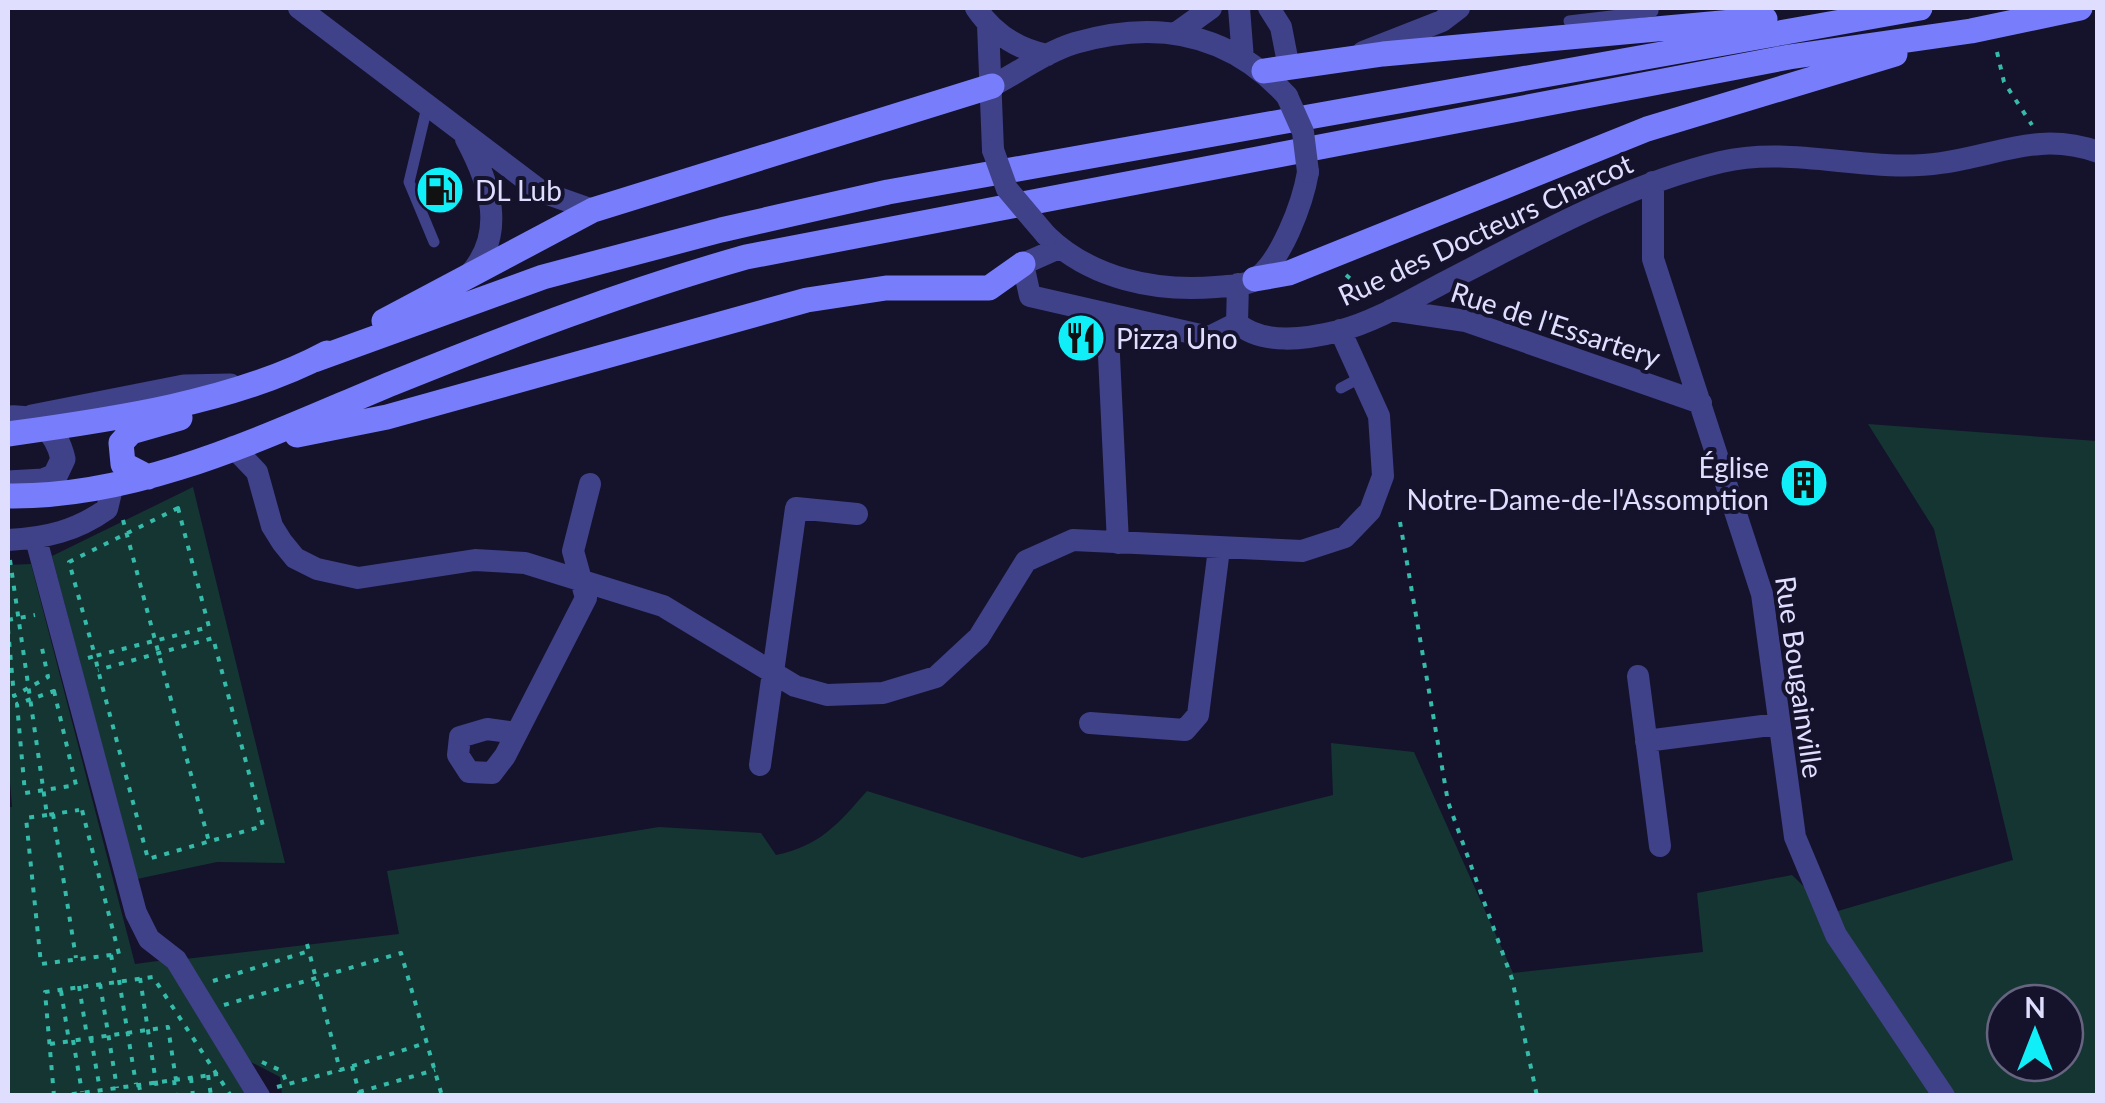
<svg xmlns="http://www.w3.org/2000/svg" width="2105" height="1103" viewBox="0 0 2105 1103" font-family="Lato,sans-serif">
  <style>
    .green { fill: #153532; fill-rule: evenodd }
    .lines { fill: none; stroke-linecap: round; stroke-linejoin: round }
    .path { stroke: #35bbaa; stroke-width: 4; stroke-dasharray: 5 8; stroke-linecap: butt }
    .service { stroke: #3f4189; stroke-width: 11 }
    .minor { stroke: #3f4189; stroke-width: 22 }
    .tertiary { stroke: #3f4189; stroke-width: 25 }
    .secondary { stroke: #787dfb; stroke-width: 25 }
    .minor-bridge { stroke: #3f4189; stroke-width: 22 }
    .labels { text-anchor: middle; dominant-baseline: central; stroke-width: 8; stroke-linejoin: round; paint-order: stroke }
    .poi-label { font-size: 28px; fill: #e0defe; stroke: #15122c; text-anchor: start }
    .street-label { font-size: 28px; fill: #e0defe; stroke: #15122c }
  </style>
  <rect width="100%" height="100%" fill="#15122c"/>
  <path class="green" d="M1868 424 2097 441V1095H282L280 1077 247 1060 185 959 399 934 387 871 659 827 761 833 776 855C820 846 838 824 867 791L1082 858 1333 795 1331 743 1414 752 1513 973 1703 952 1697 893 1792 875 1831 913 2013 860 1934 529ZM2005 1003H2065V1063H2005Z
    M193 487 285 863 217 862 137 879 52 556Z
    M31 564 135 964 165 960 248 1095 8 1096V807H12L8 758V565Z"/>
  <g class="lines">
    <path class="path" d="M1997 52 2004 82 2032 125
      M1346 275 1374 298
      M178 508 209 627 95 656 69 562Z
      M123 520 209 842
      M1400 522 1448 802 1512 979 1537 1096
      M10 560 47 815 79 810
      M8 620 35 615
      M8 629 14 696 48 677 42 648
      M88 658 95 656 98 670 148 859 263 826 213 638 98 670
      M54 691 76 785 25 793 17 704Z
      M53 814 76 958
      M47 815 26 818 41 964 119 954 82 810
      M307 944 340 1070 426 1043
      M111 955 116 980
      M140 978 158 1096
      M119 980 136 1084
      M213 981 309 951
      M100 984 117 1088
      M79 986 87 1036
      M61 991 69 1041
      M224 1005 401 953 442 1096
      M91 1038 100 1090
      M73 1040 82 1092
      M50 1044 168 1027 176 1080
      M262 1062 282 1071 287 1084
      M352 1066 360 1096
      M208 1075 211 1096
      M191 1078 193 1096
      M174 1080 176 1096
      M139 1085 141 1096
      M277 1087 340 1070
      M359 1092 435 1070
      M54 1096 45 992 153 977 231 1096
      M59 1096 218 1074"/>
    <path class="service" d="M1569 21 1653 11V8
      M427 107 409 182 434 242
      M1341 388 1362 377"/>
    <path class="minor" d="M299 8 542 192 593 210
      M976 8C993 33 1017 49 1047 55
      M1239 8 1243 59
      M1269 8 1281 27 1289 68
      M988 25 993 150
      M1175 34 1211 8
      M1363 52 1442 21 1459 8
      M992 86C1019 72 1046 52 1075 43 1157 19 1230 33 1287 96
      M466 139C490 184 507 233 469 275
      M1653 182V259L1762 594 1795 837 1836 935 1944 1096
      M1046 235C1091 279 1156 292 1216 287 1227 286 1244 286 1254 280 1281 263 1303 202 1308 172
      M1059 248 1023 264 1030 296 1209 337 1237 323
      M1238 284 1237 323C1263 346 1307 339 1339 331 1377 321 1414 298 1449 280 1537 235 1625 185 1721 162 1793 145 1869 174 1941 163 1999 155 2039 131 2098 152
      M1391 310 1466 321 1701 403
      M1107 314 1118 543
      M233 447 257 472 272 526 282 542 295 558 317 569 358 578 475 560 525 563 663 606 795 686 827 695 883 693 936 677 979 637 1026 561 1073 540 1302 551 1345 537 1370 511 1383 476 1379 416 1340 330
      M36 539 136 913 149 939 176 960 259 1096
      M8 540C46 538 76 531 107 509L113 484
      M1638 676 1660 846
      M1090 723 1185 730 1198 715 1219 549
      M516 733 487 729 460 737 458 755 469 772 492 773 505 756 586 598 573 551 590 484
      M1646 741 1778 724
      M760 765 796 508 857 514"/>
    <path class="tertiary" d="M32 417 184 387 230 386
      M8 418C37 416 56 428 63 459L55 476 43 481 8 483"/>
    <path class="secondary" d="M1264 71 1383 54 1765 19
      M1255 279 1289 273 1647 129 1895 54
      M384 321 593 210 992 86
      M314 360 543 277 721 230 888 192 1920 8
      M8 434C110 420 236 402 327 353
      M297 435 387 417 807 300 886 288H989L1023 264
      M148 477 123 464 121 443 131 432 180 418
      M8 496C142 498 272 433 393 383 509 336 626 291 746 257L1789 57 1971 31 2080 8"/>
    <path class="minor-bridge" d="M1287 96 1303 132 1308 172
      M993 150 1007 189 1046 235"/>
  </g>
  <defs>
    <g id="fuel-disc" transform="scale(2.5)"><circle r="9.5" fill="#10eff8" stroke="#15122c"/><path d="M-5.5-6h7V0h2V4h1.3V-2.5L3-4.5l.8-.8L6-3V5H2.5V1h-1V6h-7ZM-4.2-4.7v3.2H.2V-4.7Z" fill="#111"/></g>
    <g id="restaurant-disc" transform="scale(2.5)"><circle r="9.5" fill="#10eff8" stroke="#15122c"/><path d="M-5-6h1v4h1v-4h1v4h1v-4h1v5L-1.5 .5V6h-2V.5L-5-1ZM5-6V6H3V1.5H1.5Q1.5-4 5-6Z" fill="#111"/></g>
    <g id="building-disc" transform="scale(2.5)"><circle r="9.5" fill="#10eff8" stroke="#15122c"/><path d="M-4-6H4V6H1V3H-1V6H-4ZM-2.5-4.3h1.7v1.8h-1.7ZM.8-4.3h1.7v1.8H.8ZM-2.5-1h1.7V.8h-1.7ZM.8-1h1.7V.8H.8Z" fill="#111"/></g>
  </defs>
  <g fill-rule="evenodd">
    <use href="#fuel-disc" x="440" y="190"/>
    <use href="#restaurant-disc" x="1081" y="338"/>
    <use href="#building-disc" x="1804" y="483"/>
  </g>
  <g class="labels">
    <g class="poi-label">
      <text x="475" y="190">DL Lub</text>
      <text x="1116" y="338">Pizza Uno</text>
      <text x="1769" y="467" text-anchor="end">Église<tspan x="1769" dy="32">Notre-Dame-de-l'Assomption</tspan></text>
    </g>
    <g class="street-label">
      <text transform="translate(1485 229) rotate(-25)">Rue des Docteurs Charcot</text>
      <text transform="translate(1556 324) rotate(18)">Rue de l'Essartery</text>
      <text transform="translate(1800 677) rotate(82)">Rue Bougainville</text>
    </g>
  </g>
  <rect width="2105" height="1103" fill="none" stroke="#e0defe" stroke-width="20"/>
  <g transform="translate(2035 1033)"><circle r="48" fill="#15122c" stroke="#666480" stroke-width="2.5"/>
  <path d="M0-8L18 38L0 25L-18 38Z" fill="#10eff8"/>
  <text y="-15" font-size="28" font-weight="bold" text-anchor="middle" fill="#e0defe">N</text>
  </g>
</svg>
